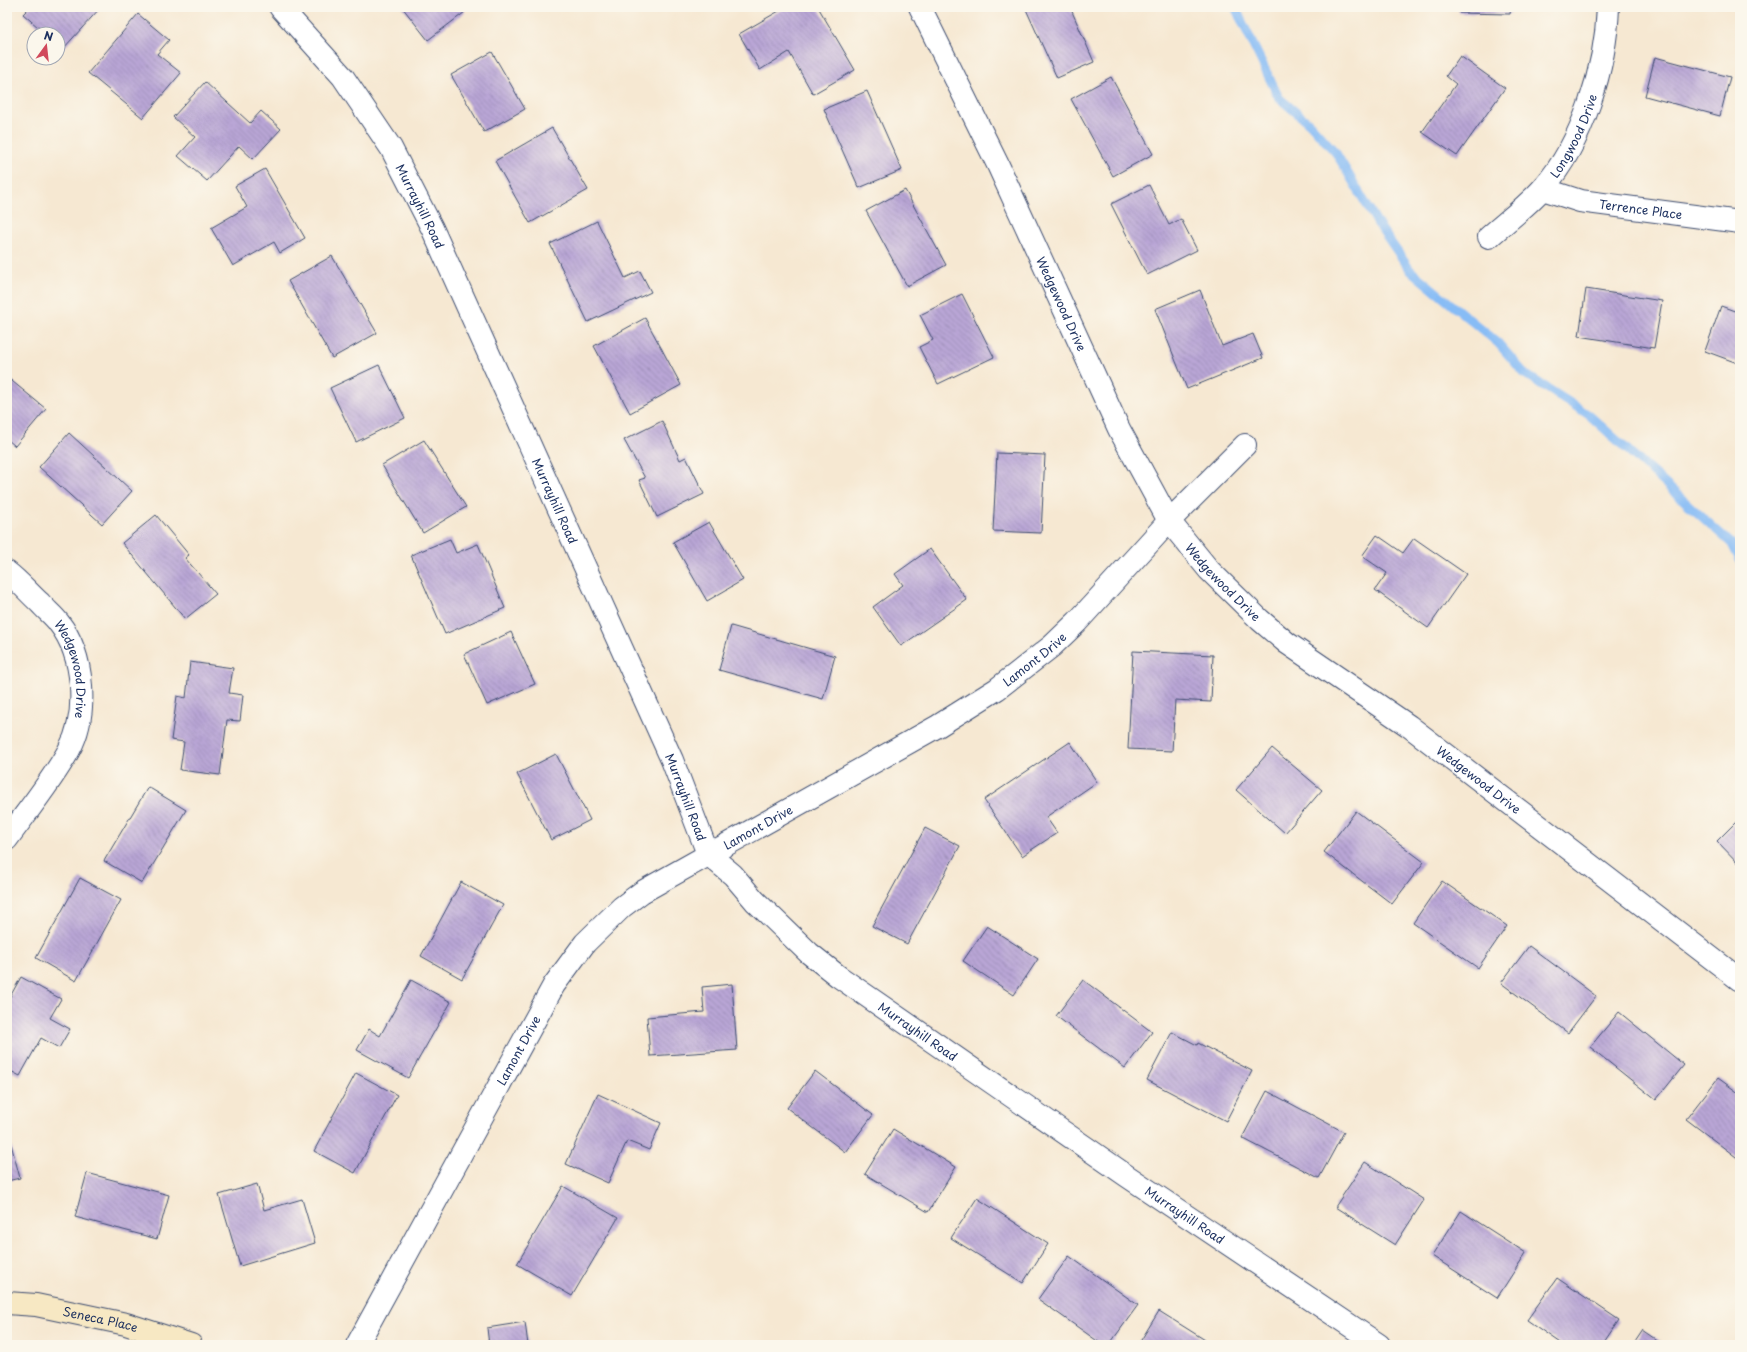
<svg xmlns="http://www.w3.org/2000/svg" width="1747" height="1352" viewBox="0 0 1747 1352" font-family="'Playpen Sans',sans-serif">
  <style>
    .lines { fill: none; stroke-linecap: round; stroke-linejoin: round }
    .stream { stroke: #87bcf5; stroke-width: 9 }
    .building { fill: url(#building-back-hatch) }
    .street-casing { stroke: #3c4b6f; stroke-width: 24 }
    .secondary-casing { stroke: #3c4b6f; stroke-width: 24 }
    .street { stroke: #fff; stroke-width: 22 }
    .secondary { stroke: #f7e8c3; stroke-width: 22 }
    .labels { text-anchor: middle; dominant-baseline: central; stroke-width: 3.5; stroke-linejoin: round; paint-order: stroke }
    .street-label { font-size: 12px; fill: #1b2f5e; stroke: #fbf7ec }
  </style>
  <defs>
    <pattern id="building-back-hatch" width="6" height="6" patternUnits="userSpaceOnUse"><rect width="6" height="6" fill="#b9a6d6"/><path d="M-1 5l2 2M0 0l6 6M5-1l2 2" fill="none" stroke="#9688b1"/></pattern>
  </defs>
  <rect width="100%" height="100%" fill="#fbf7ec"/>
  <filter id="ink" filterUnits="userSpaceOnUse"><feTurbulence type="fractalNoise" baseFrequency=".025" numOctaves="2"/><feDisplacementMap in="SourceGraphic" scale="8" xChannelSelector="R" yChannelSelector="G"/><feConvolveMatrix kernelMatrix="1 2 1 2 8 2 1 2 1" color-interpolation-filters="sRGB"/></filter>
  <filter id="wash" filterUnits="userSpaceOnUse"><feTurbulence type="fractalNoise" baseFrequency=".012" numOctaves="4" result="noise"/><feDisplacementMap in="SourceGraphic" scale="16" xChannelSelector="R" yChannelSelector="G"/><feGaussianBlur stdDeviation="0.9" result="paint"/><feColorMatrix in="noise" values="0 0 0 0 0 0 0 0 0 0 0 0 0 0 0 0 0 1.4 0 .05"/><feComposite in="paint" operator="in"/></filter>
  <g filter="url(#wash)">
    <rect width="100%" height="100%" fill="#f6e8d2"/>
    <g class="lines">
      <path class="stream" d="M1235 7 1279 98 1310 124 1336 153 1378 224 1411 271 1498 343 1525 374 1589 415 1732 544 1740 560"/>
    </g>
    <g id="blocks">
      <path class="building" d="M30 7H101L63 49 58 45V34H46L23 14Z
        M402 7H461L465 12 428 40Z
        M786 7H818L855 70 813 94 789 52 760 70 739 34Z
        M1025 7H1070L1094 62 1057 78Z
        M1459 7H1511L1510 14 1459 13Z
        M138 14 169 40 157 54 181 73 143 118 88 73Z
        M492 52 525 109 484 132 451 75Z
        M1460 56 1505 88 1457 156 1422 132 1456 84 1446 76Z
        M1655 57 1730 77 1720 116 1645 96Z
        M1111 77 1153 154 1113 176 1071 99Z
        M205 82 250 123 261 111 281 129 253 159 239 146 207 181 178 156 195 137 173 117Z
        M867 91 902 170 859 188 824 109Z
        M552 128 588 190 530 223 495 161Z
        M265 169 305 238 280 253 274 242 233 266 211 228 247 207 235 186Z
        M1149 185 1169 225 1181 219 1197 250 1147 275 1111 204Z
        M905 190 946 265 907 286 866 211Z
        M597 221 625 278 640 271 651 292 588 322 550 244Z
        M332 256 377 333 332 358 288 281Z
        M1586 289 1662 301 1654 348 1579 336Z
        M1200 290 1222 346 1253 334 1263 358 1187 389 1155 309Z
        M962 294 994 357 938 384 919 347 933 340 920 315Z
        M1721 306 1740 313V364L1705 351Z
        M645 318 681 385 630 413 594 346Z
        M379 365 405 418 356 442 330 388Z
        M7 377 46 409 15 446 7 439Z
        M662 421 680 460 686 457 704 494 657 517 639 480 645 478 624 440Z
        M69 433 132 491 102 524 39 467Z
        M424 440 466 507 423 533 382 465Z
        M997 453 1045 455 1041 533 993 531Z
        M156 515 189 555 185 558 216 594 185 619 122 543Z
        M709 522 743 580 707 601 673 542Z
        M1377 535 1403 553 1414 538 1466 574 1428 628 1375 590 1387 573 1362 556Z
        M450 539 456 553 478 544 505 608 445 634 411 555Z
        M930 549 967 600 901 646 873 607 903 585 895 574Z
        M731 626 835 656 823 699 719 670Z
        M511 632 535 684 487 705 464 654Z
        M1133 651 1213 655 1211 702 1175 700 1172 751 1128 749Z
        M190 662 233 668 229 693 243 695 240 721 227 720 220 775 180 770 184 742 171 740 177 696 186 698Z
        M1070 742 1097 782 1046 817 1057 833 1022 856 984 800Z
        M1272 748 1322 790 1285 833 1236 790Z
        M556 754 590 820 551 840 517 774Z
        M148 787 186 810 142 883 104 861Z
        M1356 811 1424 862 1392 904 1324 852Z
        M1740 818V865L1717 841Z
        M925 828 960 846 907 944 872 926Z
        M80 878 121 900 76 981 36 958Z
        M1442 881 1507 926 1478 968 1413 923Z
        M461 882 503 905 462 979 421 956Z
        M987 926 1038 959 1014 995 963 961Z
        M1529 946 1596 996 1568 1033 1501 983Z
        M21 977 61 999 50 1018 70 1029 59 1048 41 1038 20 1076 7 1069V1002Z
        M411 980 451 1002 408 1078 357 1050 369 1029 380 1036Z
        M1083 980 1152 1032 1125 1068 1056 1016Z
        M732 984 737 1050 650 1056 647 1017 704 1012 702 987Z
        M1619 1012 1684 1065 1656 1100 1590 1047Z
        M1172 1032 1197 1045 1198 1043 1252 1071 1226 1121 1147 1080Z
        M815 1071 873 1115 845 1152 787 1108Z
        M356 1073 397 1095 355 1173 314 1151Z
        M1718 1078 1740 1094V1160L1686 1119Z
        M1267 1091 1344 1132 1319 1178 1242 1138Z
        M598 1094 661 1123 649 1150 627 1141 608 1183 566 1164Z
        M7 1129 20 1178 7 1181Z
        M893 1129 956 1167 928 1212 865 1174Z
        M1365 1162 1424 1200 1395 1245 1335 1207Z
        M87 1173 169 1195 157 1239 75 1217Z
        M257 1184 264 1210 302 1199 315 1243 240 1266 219 1195Z
        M563 1186 618 1218 572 1296 517 1264Z
        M977 1198 1048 1244 1023 1283 951 1238Z
        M1461 1211 1526 1253 1497 1298 1432 1256Z
        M1069 1256 1138 1305 1109 1345H1103L1038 1299Z
        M1557 1278 1619 1320 1602 1345H1563L1527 1320Z
        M1159 1311 1213 1345H1138Z
        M525 1322 528 1345H489L487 1328Z
        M1643 1330 1665 1345H1633Z"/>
    </g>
  </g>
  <g filter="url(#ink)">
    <use href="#blocks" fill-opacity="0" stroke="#3c4b6f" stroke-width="1"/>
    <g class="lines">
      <g class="street-casing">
        <g id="street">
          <path id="s1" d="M280 7 343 77 391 148 432 228 672 760 708 854 733 875 755 901 809 953 838 976 1127 1176 1379 1345"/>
          <path id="s2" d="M920 7 998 165 1119 429 1169 521 1209 570 1260 620 1287 643 1409 726 1740 980"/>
          <path id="s3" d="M1543 189 1580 201 1740 222"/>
          <path id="s4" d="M1489 237C1507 221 1527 206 1543 188 1583 143 1606 66 1608 7"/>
          <path id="s5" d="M7 572C19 581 29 593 40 603 46 610 54 616 59 623 84 655 89 713 69 750 52 781 28 810 7 839"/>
          <path id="s6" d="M357 1345 554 985 585 943 622 907 642 892 938 726 997 689 1052 646 1077 622 1169 521 1245 445"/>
        </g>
      </g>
      <g class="secondary-casing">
        <g id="secondary">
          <path id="s7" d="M7 1303 36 1305 126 1324 191 1345"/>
        </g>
      </g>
      <use href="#street" class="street"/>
      <use href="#secondary" class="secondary"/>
    </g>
  </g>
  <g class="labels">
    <g class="street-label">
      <text stroke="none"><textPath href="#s4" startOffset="134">Longwood Drive</textPath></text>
      <text stroke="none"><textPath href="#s1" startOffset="245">Murrayhill Road</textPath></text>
      <text stroke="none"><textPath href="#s3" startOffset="100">Terrence Place</textPath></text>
      <text stroke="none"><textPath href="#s2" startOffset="329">Wedgewood Drive</textPath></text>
      <text stroke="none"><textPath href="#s1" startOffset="569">Murrayhill Road</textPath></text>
      <text stroke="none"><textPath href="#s2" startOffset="653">Wedgewood Drive</textPath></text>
      <text stroke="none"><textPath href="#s6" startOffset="996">Lamont Drive</textPath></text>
      <text stroke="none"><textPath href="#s5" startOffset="122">Wedgewood Drive</textPath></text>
      <text stroke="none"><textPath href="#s2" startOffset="977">Wedgewood Drive</textPath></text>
      <text stroke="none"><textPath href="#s1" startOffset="893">Murrayhill Road</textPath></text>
      <text stroke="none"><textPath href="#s6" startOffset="672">Lamont Drive</textPath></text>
      <text stroke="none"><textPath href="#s1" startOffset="1230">Murrayhill Road</textPath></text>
      <text stroke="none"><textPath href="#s6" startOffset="336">Lamont Drive</textPath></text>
      <text stroke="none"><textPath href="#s1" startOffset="1554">Murrayhill Road</textPath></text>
      <text stroke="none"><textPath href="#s7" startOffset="95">Seneca Place</textPath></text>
    </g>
  </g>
  <rect width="1747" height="1352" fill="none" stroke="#fbf7ec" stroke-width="24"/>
  <g transform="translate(46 46) rotate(15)"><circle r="19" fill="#fbf7ec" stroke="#a1a7b3"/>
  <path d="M0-3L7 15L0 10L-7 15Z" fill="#d1495b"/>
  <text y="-6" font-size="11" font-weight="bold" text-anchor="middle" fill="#1b2f5e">N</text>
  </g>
</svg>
